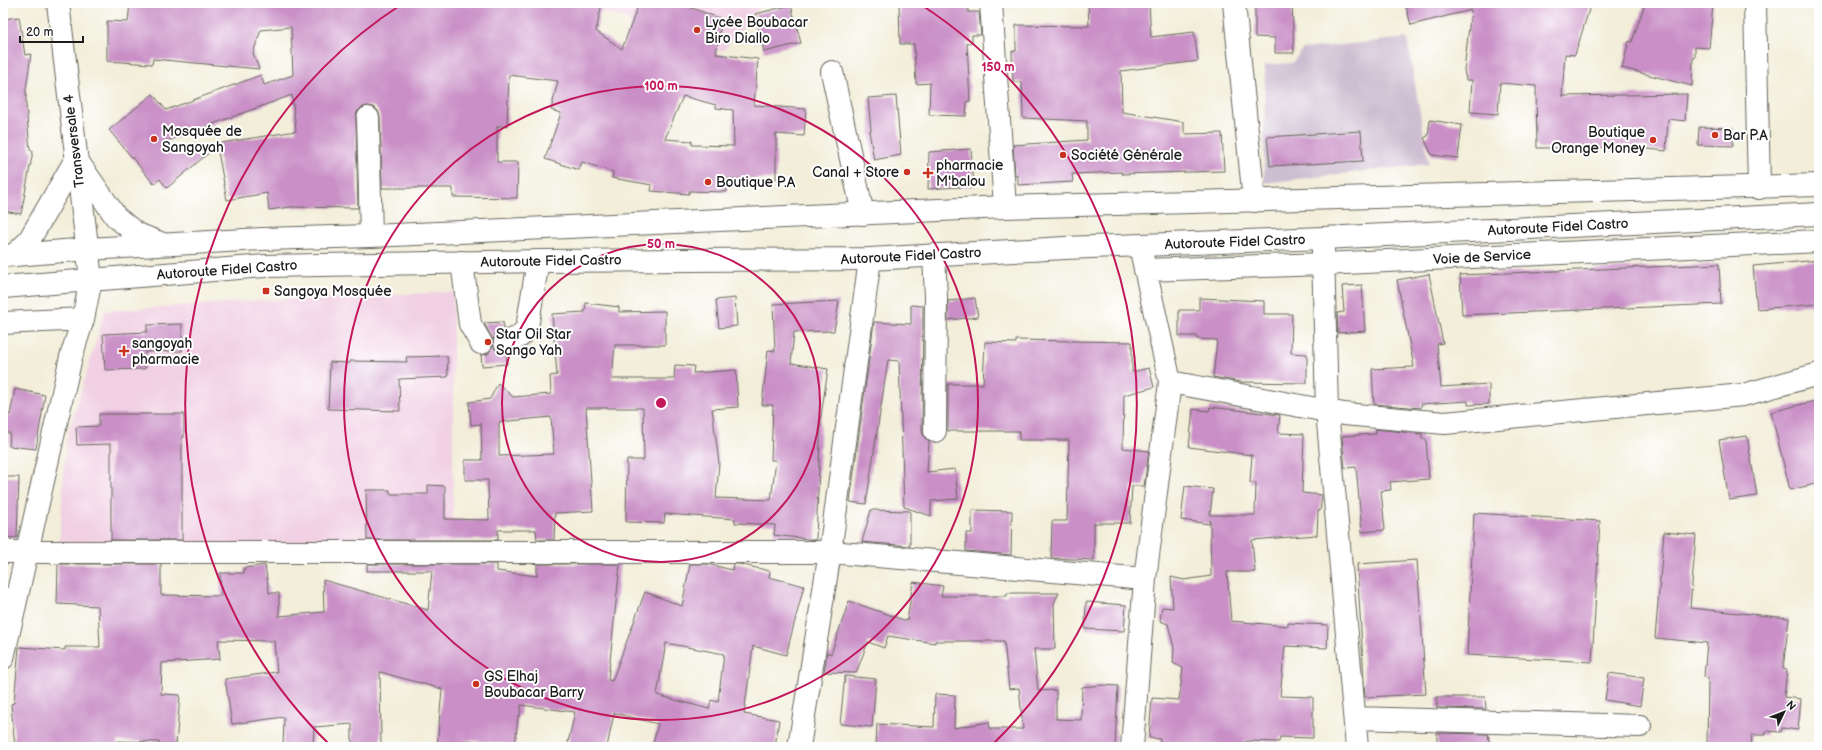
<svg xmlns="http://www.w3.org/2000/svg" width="1822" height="750" viewBox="0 0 1822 750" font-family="'Balsamiq Sans',sans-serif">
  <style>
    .built { fill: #f1d0e3 }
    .industrial { fill: #cebed1 }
    .building { fill: #c98fc6; fill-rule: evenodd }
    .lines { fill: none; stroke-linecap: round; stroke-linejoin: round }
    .minor-casing { stroke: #67665e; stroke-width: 24 }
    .major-casing { stroke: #67665e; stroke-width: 24 }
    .highway-casing { stroke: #67665e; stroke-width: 24 }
    .minor { stroke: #fff; stroke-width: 22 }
    .major { stroke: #fff; stroke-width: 22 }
    .highway { stroke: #fff; stroke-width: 22 }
    .ring { fill: none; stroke: #c2185b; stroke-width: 2 }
    .poi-dot { fill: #c8321e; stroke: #fff; stroke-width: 1.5 }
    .labels { text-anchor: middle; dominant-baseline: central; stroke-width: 4; stroke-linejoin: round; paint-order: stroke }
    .poi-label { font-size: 14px; fill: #1c1c1c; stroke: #fff; text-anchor: start }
    .street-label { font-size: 14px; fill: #1c1c1c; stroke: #fff }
    .centre { fill: #c2185b; stroke: #fff; stroke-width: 2 }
    .ring-label { font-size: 12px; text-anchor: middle; font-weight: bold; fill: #c2185b; stroke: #fff; stroke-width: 4; stroke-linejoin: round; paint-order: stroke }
  </style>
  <rect width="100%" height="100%" fill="#fff"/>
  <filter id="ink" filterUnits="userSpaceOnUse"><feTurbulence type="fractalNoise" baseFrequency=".025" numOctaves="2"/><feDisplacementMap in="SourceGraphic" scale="8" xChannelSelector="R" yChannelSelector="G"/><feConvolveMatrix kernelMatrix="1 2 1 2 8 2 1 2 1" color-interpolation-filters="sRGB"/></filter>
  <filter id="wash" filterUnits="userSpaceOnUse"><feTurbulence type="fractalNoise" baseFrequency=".012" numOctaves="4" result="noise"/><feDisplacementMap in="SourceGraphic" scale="16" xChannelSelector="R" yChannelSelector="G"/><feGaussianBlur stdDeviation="0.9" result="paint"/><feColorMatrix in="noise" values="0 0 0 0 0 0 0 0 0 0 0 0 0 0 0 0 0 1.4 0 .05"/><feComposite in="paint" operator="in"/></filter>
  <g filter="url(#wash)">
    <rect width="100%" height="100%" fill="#f2eed9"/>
    <path class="built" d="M562 3H763L723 51 695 46 611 14Z
      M453 292V543L59 547 66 441 105 311 266 300Z"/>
    <path class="industrial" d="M1407 38 1429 164 1264 183 1265 65 1292 63 1303 49Z"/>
    <g id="blocks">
      <path class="building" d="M130 3H602L596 31 622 49 639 3H678L722 19 716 54 758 59 754 105 806 109 804 136 776 134V179H727V192L689 191V194L651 191 652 185 612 178 613 172 582 162 579 170 545 159 561 113 551 110 558 81 509 75 507 126H497V162H518L517 198 453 197V188H382L380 117 378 111 374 107 367 106 361 108 357 112 356 118 358 208 290 207 269 210 267 193 227 200 217 146 167 188 160 179 154 184 109 130 153 94 166 110 261 75 264 85 293 75 291 27 261 30 253 53 259 69 153 59 152 64 107 61V21L128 22ZM292 95 296 131 166 152 164 142ZM683 96 716 105V108L733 110 734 146 692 145V141L665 139Z
        M899 3H968V12H979L981 35H972V43H967L970 101H967L966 116 929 115 930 83 916 84 914 44H900Z
        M1088 3H1149L1151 37 1194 32 1198 61 1121 71 1122 112 1184 122V134L1222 133 1224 171 1122 174V172L1072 174 1073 182 1018 185V176H1015L1013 145 1087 140V121L1023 118 1022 82H1013L1012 51H1016V25L1089 26Z
        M1255 3H1292L1294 53H1275V38L1255 37Z
        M1405 3H1591L1575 55 1565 54 1562 96 1687 94 1685 121 1668 119 1666 151 1648 149V147L1537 148 1536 86 1500 83 1498 114 1470 112 1472 80H1466L1464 70 1471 10 1411 25Z
        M1645 3 1713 4 1709 48 1695 47V58H1693L1692 86 1622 68 1629 41 1632 42Z
        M791 5 801 43 764 52 755 14Z
        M19 17 25 55 31 54 26 89V105L30 150 33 151 21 214 3 211V161L7 140H3V19Z
        M896 96 901 155 874 160 869 131H871L868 98Z
        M1430 120 1462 125 1458 158 1432 155 1424 138 1428 136Z
        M1699 127 1733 128V146L1698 145Z
        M1361 131 1363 161 1270 166 1267 137Z
        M971 149 974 186 928 189 929 152Z
        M1819 260V304L1757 309 1753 266Z
        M1719 264 1721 304 1462 315 1460 275Z
        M1429 274 1443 343 1437 344 1441 387 1489 384V404L1468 405V401L1421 404V408L1374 404 1372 369 1414 367 1397 280Z
        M1362 285 1365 331 1338 333 1337 313 1344 312 1342 286Z
        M735 298 737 326 719 328 716 300Z
        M975 298 978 317 948 320V301Z
        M1199 298 1264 301V314H1292L1291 353 1307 354V383L1241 382 1213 377 1217 340 1197 339V336H1179V310H1199Z
        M839 301 834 331 794 332 791 363 828 369 821 416 816 540 774 535 775 525 735 523V519L665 514 664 523 626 522 627 460H644L643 408H586L593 511 555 513 554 540H537L536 530H498V540H367L366 490H390V494H428V485L445 486V519L489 520 488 480H465V460H482L481 424 471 425 469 402 490 399 498 383 513 397 551 394 550 376 557 375 552 314 585 312 586 303 619 307V312L665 311V345H615L612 379H674L675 365 694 366 693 373 736 370 738 407 712 409 719 463 716 498 771 500 776 460H771L773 405H762L768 350 775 351 773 304ZM551 417 554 454 499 456V422Z
        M911 305 923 306 922 431 924 437 929 442 927 472 955 469 958 499 931 501V516L904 507 899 361 888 360 866 504 850 502 874 322 911 324Z
        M503 322 504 329 496 334 493 340 484 323Z
        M182 324V351L145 352V369L105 370 103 334 147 332V325Z
        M1016 340 1132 342V372L1149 368 1154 387 1124 395 1123 448 1149 451 1144 486H1132L1130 523H1094V560L1051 558 1052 521H1067L1069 440H1019V431H948V384H983L985 342 1016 343Z
        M493 345 497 352 506 354 507 364 482 366 481 355 488 354Z
        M447 356 448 377 399 379 400 411 328 409 330 362 350 363V361L407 362 406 357Z
        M15 389 45 395 36 449 9 446 10 433H3V414L10 415Z
        M1819 400V483L1790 490 1771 412Z
        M1210 407 1280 415 1278 433 1304 434 1302 493 1322 495 1320 511H1318L1317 535 1252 540 1255 572H1227L1231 621 1288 626V623L1328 625 1327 648 1285 646 1280 696 1313 697V738L1280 737 1279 742 1246 741 1245 747H1160V739L1149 738 1152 698 1179 700 1183 668 1173 663 1174 648 1168 624 1160 621 1162 607 1173 608 1171 577 1184 580 1211 576 1210 520 1209 524 1181 520 1185 486 1213 489 1210 515H1255L1256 483H1250L1252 455 1189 447 1193 409 1209 411Z
        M99 414H184V437H182V540H111V444L77 445 76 427 99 426Z
        M1376 429 1422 434V439H1426L1429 479 1390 482 1391 490 1381 491 1385 530 1362 532 1356 467 1345 468 1342 436 1376 434Z
        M1747 436 1757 496 1729 500 1719 440Z
        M3 477H19L17 538 3 537Z
        M871 510 910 511V546L862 542Z
        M972 510 1012 511 1011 555 966 551V533H972Z
        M1474 513 1600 521 1592 662 1467 655Z
        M1664 532 1696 535 1690 608 1789 618 1783 669 1787 670 1784 697 1801 699 1798 730 1782 728 1781 732 1766 731V735H1752L1751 747H1707L1708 678 1704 677 1707 643 1655 638Z
        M1417 560 1426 694 1365 697 1357 564Z
        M58 564H161V595L221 596 220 573H244V568L265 565 269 593H279V616L324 612 323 580 428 610 432 571H367V564H497V571L537 576V564H620L608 680 612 681 645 592 682 606 690 564H708L732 570 733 564H739L770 571 769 577 804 586 786 655 753 646 744 714 779 720 775 747H666L653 743 658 724 614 713 607 747H567L575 712 521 705 520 716H518L515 745 466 740V747H437L442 689 380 672 381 747H352V724L314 727 313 747H283L284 717 232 724 225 679 277 672 274 641 218 640 220 659 162 663 161 694 180 695 176 745 159 744V742L117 741 118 747H15L11 704 14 703 19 647 65 650V647H100L98 606 57 604ZM666 643 724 654 718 702 711 700 709 709 657 695Z
        M913 582 943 586 941 596H1007V593H1059L1054 603 1055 649H1034L1038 691 1056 690V719L1081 720 1082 687 1102 685 1118 686 1115 746 876 747 877 724 934 727 935 694 955 695 954 728 989 722 990 729H1023L1019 688 1009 689 1004 641H935V643L888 636 884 648 868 642 856 673 824 672 827 652 831 654 849 601 907 621Z
        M1086 602 1126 605 1124 631 1085 629Z
        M1609 673 1644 678 1640 706 1605 700Z
        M845 676 876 679 872 727 840 724Z
        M1437 697H1485L1486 709 1437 708Z
        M1437 733 1488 734 1490 747H1437Z"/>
    </g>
  </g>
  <g filter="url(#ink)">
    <use href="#blocks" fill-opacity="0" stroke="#67665e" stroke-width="1"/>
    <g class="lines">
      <g class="minor-casing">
        <path id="minor" d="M991 3 1005 207
          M1234 3 1254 201
          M1755 3 1759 188
          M832 72 863 214
          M368 118 371 236
          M1323 250 1327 411 1357 747
          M934 255 936 297 935 431
          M462 262 470 324 481 343
          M1145 270 1323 264 1819 241
          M3 323 83 319
          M505 342 519 337 527 328 538 261
          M1170 382 1344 414 1445 423 1743 395 1819 374
          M3 552H830L1145 579
          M3 658 71 357 83 319 91 279
          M1355 718 1640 726
          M799 747 830 552 870 259
          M1132 747 1145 579 1170 382 1142 255"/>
      </g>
      <g class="major-casing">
        <path id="major" d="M58 3 91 279"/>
      </g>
      <g class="highway-casing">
        <path id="highway" d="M14 255 28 242 76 159 116 217 137 234 160 243
          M3 256 88 249 262 239 371 236 1005 207 1819 185
          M3 287 265 266 538 261 870 259 1065 248 1323 238 1819 214"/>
      </g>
      <use href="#minor" class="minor"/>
      <use href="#major" class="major"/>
      <use href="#highway" class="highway"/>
    </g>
  </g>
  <g class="ring">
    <circle cx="661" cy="403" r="159"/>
    <circle cx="661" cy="403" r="317"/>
    <path d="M330 745A476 476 0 0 1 402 4M920 4A476 476 0 0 1 992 745"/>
  </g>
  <g class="poi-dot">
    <circle cx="697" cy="30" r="4"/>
    <circle cx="1715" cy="135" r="4"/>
    <circle cx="154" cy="139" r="4"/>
    <circle cx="1653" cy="140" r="4"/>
    <circle cx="1063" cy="155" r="4"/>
    <circle cx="907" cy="172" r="4"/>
    <path d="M926 167h4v4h4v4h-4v4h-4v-4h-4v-4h4z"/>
    <circle cx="708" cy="182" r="4"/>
    <rect x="262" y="287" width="8" height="8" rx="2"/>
    <circle cx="488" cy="342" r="4"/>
    <path d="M122 345h4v4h4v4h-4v4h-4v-4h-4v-4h4z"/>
    <circle cx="476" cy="684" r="4"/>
  </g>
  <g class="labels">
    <g class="poi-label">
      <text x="705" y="22">Lycée Boubacar<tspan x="705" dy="16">Biro Diallo</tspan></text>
      <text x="162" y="131">Mosquée de<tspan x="162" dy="16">Sangoyah</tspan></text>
      <text x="1645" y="132" text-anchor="end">Boutique<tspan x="1645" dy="16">Orange Money</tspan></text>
      <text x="1723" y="135">Bar P.A</text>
      <text x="1071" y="155">Société Générale</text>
      <text x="936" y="165">pharmacie<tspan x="936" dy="16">M'balou</tspan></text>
      <text x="899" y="172" text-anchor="end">Canal + Store</text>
      <text x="716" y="182">Boutique P.A</text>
      <text x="274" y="291">Sangoya Mosquée</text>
      <text x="496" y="334">Star Oil Star<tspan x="496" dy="16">Sango Yah</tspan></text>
      <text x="132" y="343">sangoyah<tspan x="132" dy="16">pharmacie</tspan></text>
      <text x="484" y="676">GS Elhaj<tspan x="484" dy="16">Boubacar Barry</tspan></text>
    </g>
    <g class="street-label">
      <text transform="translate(74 141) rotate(-97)">Transversale 4</text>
      <text transform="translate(1558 227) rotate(-3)">Autoroute Fidel Castro</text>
      <text transform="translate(1235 242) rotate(-2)">Autoroute Fidel Castro</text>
      <text transform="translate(911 256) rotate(-3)">Autoroute Fidel Castro</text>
      <text transform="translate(1482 257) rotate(-3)">Voie de Service</text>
      <text transform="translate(551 261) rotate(-1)">Autoroute Fidel Castro</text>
      <text transform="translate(227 270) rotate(-4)">Autoroute Fidel Castro</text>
    </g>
  </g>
  <circle cx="661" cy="403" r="6" class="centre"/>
  <g class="ring-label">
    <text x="998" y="71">150 m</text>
    <text x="661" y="90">100 m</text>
    <text x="661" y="248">50 m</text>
  </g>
  <rect width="1822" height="750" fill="none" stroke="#fff" stroke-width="16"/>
  <g transform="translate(1784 712) rotate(47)" stroke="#ffffff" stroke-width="3" paint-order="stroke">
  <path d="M0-3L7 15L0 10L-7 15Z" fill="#1c1c1c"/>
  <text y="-6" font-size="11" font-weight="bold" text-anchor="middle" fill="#1c1c1c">N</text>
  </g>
  <path d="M20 36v6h63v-6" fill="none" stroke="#1c1c1c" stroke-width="2"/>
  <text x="26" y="36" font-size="12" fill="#1c1c1c" stroke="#ffffff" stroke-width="3" paint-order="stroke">20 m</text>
</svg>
